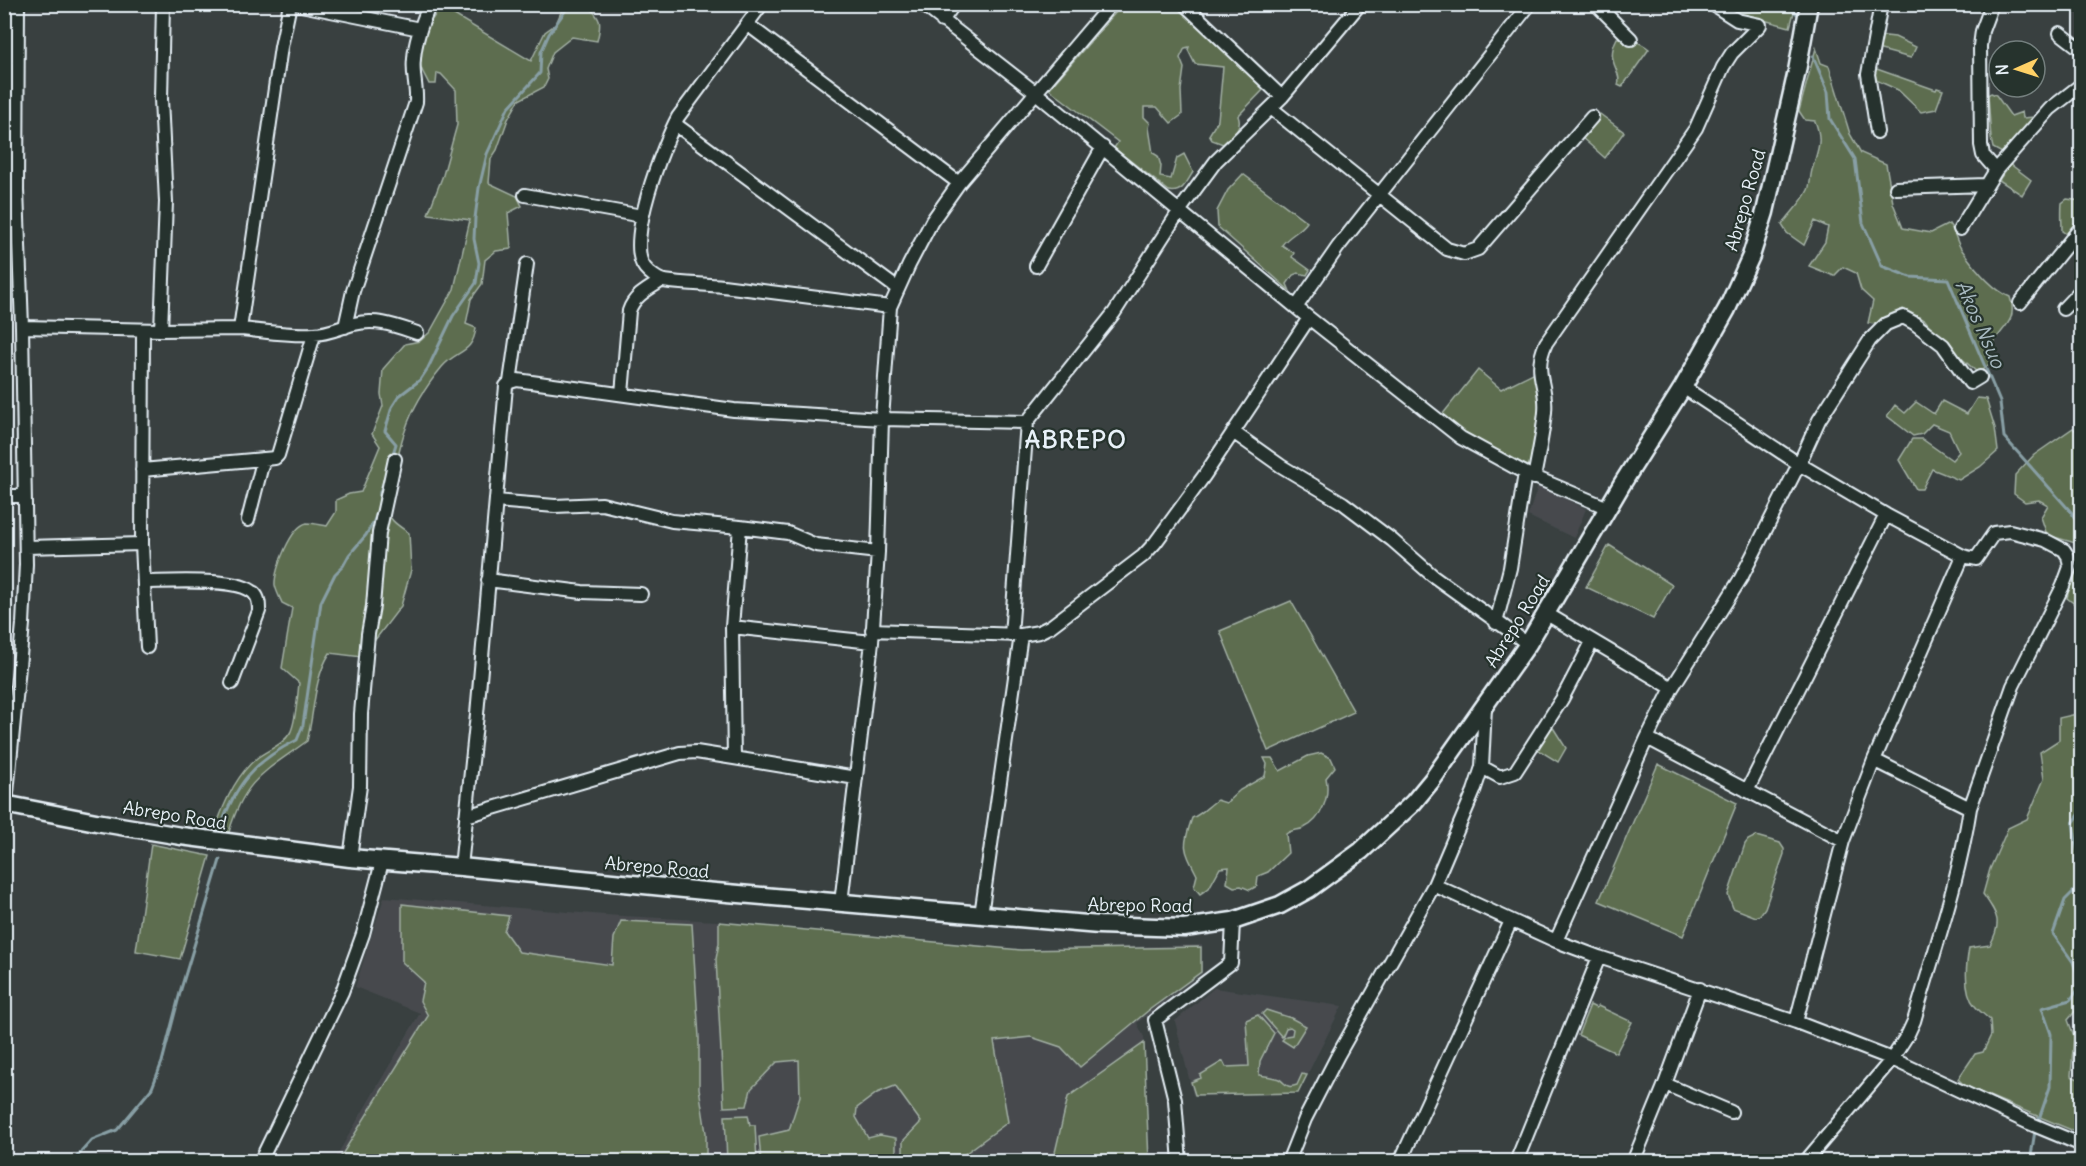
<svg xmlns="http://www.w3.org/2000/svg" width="2086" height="1166" viewBox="0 0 2086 1166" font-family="Delius,sans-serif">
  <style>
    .built { fill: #464a4d }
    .green { fill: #5d6d4f; stroke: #a2afa4; stroke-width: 1.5 }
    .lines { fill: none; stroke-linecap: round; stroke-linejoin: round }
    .stream { stroke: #889fa5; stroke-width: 3 }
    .minor-casing { stroke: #e8f1f8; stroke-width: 16 }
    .major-casing { stroke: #e8f1f8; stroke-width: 21 }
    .minor { stroke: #26332d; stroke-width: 12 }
    .major { stroke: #26332d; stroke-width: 16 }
    .labels { text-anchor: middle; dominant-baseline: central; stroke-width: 4.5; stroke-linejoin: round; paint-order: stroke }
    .street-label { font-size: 18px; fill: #e8f1f8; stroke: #26332d }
    .water-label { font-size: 20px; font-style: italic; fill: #a8bac1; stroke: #26332d }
    .district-label { font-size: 24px; font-weight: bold; letter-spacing: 1.5px; fill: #e8f1f8; stroke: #26332d }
  </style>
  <rect width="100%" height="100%" fill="#394040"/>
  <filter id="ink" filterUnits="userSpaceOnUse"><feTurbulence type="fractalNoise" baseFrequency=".0167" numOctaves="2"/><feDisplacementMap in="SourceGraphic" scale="12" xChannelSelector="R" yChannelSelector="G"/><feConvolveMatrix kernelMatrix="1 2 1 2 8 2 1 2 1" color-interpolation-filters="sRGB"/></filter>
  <g filter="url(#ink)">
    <path class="built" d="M1538 486 1586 509 1574 538 1528 516Z
      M384 897 605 915 717 921 1021 949 1202 945V973L1137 1023 1144 1037 1149 1161 333 1162 420 1013 355 987Z
      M1214 988 1342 1006 1298 1093 1193 1095 1175 1021Z"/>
    <path class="green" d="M1123 4 1174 5 1267 86 1238 116C1243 128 1233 137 1223 144L1212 140 1209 135 1218 120 1223 67 1195 64 1188 50 1189 47 1185 48 1180 58 1184 68 1181 90 1182 115 1171 123 1157 107H1144V117L1150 123 1149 128 1153 153 1158 156 1161 166 1160 177 1171 179 1177 158 1184 154 1193 172C1187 182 1182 194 1169 191L1114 148 1118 142 1049 89Z
      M564 5H588C601 20 602 21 597 41L572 37 553 52 546 69 548 79 544 87 519 100 508 119 497 150 491 159 489 183 517 196 522 206 508 213 511 249 496 251 485 260 482 284 471 299 466 324 476 328C473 354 456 350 442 367 427 385 412 409 405 431 400 444 398 458 394 471 391 482 384 496 386 507 388 520 399 526 409 533L411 570 401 606 362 657 330 653C313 680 315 710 307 741 265 772 245 778 229 832L215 830C223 805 236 775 257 758 267 750 283 745 290 733 295 725 298 694 299 683L282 668 292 608 282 603C280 598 276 591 275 585 274 570 291 526 307 523 313 523 321 525 327 526L336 512V500L349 494 361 492 380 446 372 434 383 406 381 394 383 369 405 344 420 341 430 332 454 289 470 220 428 214 443 175 457 125 456 90 441 74 437 73 436 84H429C426 77 420 69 419 61 418 41 429 22 441 7L531 61 545 32 556 24Z
      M1727 5H1796L1790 27 1741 14Z
      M1886 36 1895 37 1916 47 1911 58 1877 49 1879 37Z
      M1617 38C1627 37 1642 43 1649 49L1622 87 1618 85C1623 70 1604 63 1617 38Z
      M1816 48 1821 63 1829 66 1850 134 1861 153 1886 164 1893 203 1903 228 1931 233 1949 224C1956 233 1956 242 1962 250 1974 267 1991 289 2010 297 2019 324 1999 327 1991 349 1989 352 1991 359 1991 363L1978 373 1938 337 1925 320 1903 309C1892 319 1883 326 1868 323L1873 301 1861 290 1856 273 1843 267 1834 276 1809 266 1825 242 1828 227 1815 221 1804 245 1787 233 1782 225C1790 213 1802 203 1808 190 1811 183 1810 174 1813 167 1818 148 1823 141 1815 121L1805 120 1799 111Z
      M1874 68 1936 90 1937 88 1943 90 1936 109 1921 112 1898 90 1876 80Z
      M1991 93 1996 95 2011 116 2022 112 2023 118 2035 117 2008 152 2002 153 1993 148 1991 139 1988 95Z
      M1600 114 1624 132 1605 158 1581 137Z
      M2010 164 2031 180 2022 195 1999 180Z
      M1243 174 1307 222C1300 232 1289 235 1282 245L1294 253 1292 257 1310 270 1307 275 1298 273 1293 275 1287 284 1290 291 1218 227 1217 211 1228 190Z
      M2067 199 2081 201V216L2068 235 2062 231C2062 221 2061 213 2062 203Z
      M1478 370 1501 389 1537 371 1543 402 1531 467C1500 454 1465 440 1442 415Z
      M1977 398 1986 399 1995 428 1998 451 1980 467 1959 480 1932 469 1922 489H1916L1899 460 1912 439H1922L1952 460 1959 452 1949 431 1932 424 1922 434 1913 436 1887 416 1895 405 1905 413 1916 402 1934 414 1942 401 1967 414Z
      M2073 428 2082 437 2081 609 2067 598 2079 544 2047 535 2041 517 2048 505 2039 500 2025 502 2014 494 2015 475 2034 455Z
      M1609 545 1672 585 1653 619 1586 587Z
      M1291 601 1354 712 1268 751 1220 631Z
      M2081 713 2082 1003 2068 1020 2074 1036 2071 1076 2081 1080V1134L1965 1086 1958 1079 1975 1054 1983 1052 1991 1035 1990 1020C1985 1015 1979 1011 1975 1006 1963 992 1966 965 1969 948L1990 945C2003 921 1997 914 1983 894L1990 869 2008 828 2027 819 2044 779 2040 752 2059 740V718Z
      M1552 726 1566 748 1558 762 1537 749Z
      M1321 753 1331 758 1335 767 1326 778C1330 796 1322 820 1304 828 1297 831 1292 829 1286 834L1288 853 1268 872 1258 876 1257 886 1250 890 1241 886 1234 887 1227 883 1229 867 1220 868 1209 888 1200 894 1194 887 1197 875C1183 848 1182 847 1192 818 1202 814 1208 806 1217 800L1226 803 1240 790 1265 776 1267 764 1264 758H1272L1280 771 1308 756Z
      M1658 764 1737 803 1683 936 1599 901Z
      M1756 836 1780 843 1784 849V854L1765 908 1760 915 1756 917 1733 908 1728 895 1745 844 1748 840Z
      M151 844 210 856 180 959 136 951Z
      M402 904 509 916 504 931 519 952 612 965 614 938 621 921 692 924 699 1038V1088L706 1133V1161H338L428 1016 420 1001 424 982 402 962Z
      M719 922 1021 950 1201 947V972L1149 1010 1080 1067 1061 1047 1031 1037 994 1041 1008 1122 955 1161H903V1141L921 1122 895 1086 877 1093 857 1108 856 1117 868 1138 880 1135 896 1138V1161H761L759 1137 789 1130 800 1096 799 1060 777 1062 751 1089 747 1106 724 1107 716 959 719 943Z
      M1590 1005 1596 1008 1598 1006 1632 1022 1616 1053 1578 1035Z
      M1266 1010 1291 1018 1306 1026 1293 1047 1282 1040 1286 1036 1292 1035 1293 1029 1290 1027 1286 1028 1282 1037 1262 1014Z
      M1258 1015 1274 1033 1260 1061 1259 1075C1265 1076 1274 1077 1279 1079 1287 1084 1286 1089 1297 1085L1302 1074 1307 1075 1298 1093 1195 1095 1191 1082 1201 1078 1200 1075 1223 1061 1226 1067 1249 1066 1246 1020Z
      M1144 1043 1149 1161H1053L1068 1097Z
      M748 1115 750 1125H755L757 1161H727L725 1116Z"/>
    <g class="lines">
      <path class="stream" d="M1787 4 1797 14
        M1813 56 1828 92 1830 119 1855 159 1863 223 1882 266 1910 277 1948 279 2000 402 2004 437 2072 513 2082 532
        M392 457 396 444 385 431 392 407 399 396 420 380 428 368 453 316 476 283 479 263 474 239 475 218 479 188 487 154 508 108 540 73 541 52 549 34 570 4
        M220 829C235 785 254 761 297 740L303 725 321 602 335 574 343 566 349 555 366 535 374 521 379 507 380 492 386 475
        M2081 985 2073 962 2053 934 2065 900 2080 885V867L2073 823 2082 811
        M2038 1122 2050 1087 2051 1034 2042 1008 2070 1000 2082 985
        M72 1162 92 1140 117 1130 152 1088 162 1062 181 989 220 860
        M2030 1162 2035 1131"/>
      <g class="minor-casing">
        <path id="minor" d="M163 4 161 99 166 202 161 330 240 329 281 47 290 4
          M296 4 420 29
          M762 4 678 117C664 143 624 244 645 268 649 273 658 280 664 281 682 284 703 284 723 286 779 293 835 300 890 307
          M922 4 1036 93 1309 318 1461 438 1525 473 1608 508
          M1184 4 1282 97
          M1596 4 1631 39
          M1992 4 1982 31 1980 46 1981 145 1983 155 1996 170
          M942 21 954 4
          M747 24 959 183
          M2060 33 2082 50
          M1271 108 1447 249 1464 254 1478 249 1592 117
          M675 124 898 289
          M1877 132 1868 74 1881 4
          M1896 188 1986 185
          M525 195 642 216
          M1960 229 1996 170 2050 109 2082 84
          M1036 266 1103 147
          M2020 303 2082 226
          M1297 306 1338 247 1530 4
          M2063 309 2082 289
          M22 327 161 330
          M345 327 353 291 416 102C417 87 412 73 414 59 415 40 422 22 430 4
          M240 329C264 331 290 336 314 334 328 334 341 327 354 324 376 318 396 326 417 333
          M510 382 527 264
          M1683 387 1799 464 1886 515 1963 556 1874 760 1843 841 1796 1022
          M622 394 629 311C634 296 648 289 661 281
          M1233 432 1281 466 1343 503 1392 540 1432 575 1528 644
          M142 470 275 458 278 455 314 335
          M1534 478C1538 456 1543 434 1545 412 1548 384 1532 374 1546 343L1696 128 1723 67 1732 53 1760 25 1737 20 1712 4
          M4 496H24
          M248 520 263 461
          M740 527 788 533 816 545 878 552
          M142 544 147 647
          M26 547 142 544 143 330
          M1963 556 1976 559 1994 533 2010 531 2045 540 2064 550 2068 556 2070 567 2063 586 2013 686 1970 808
          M488 580 582 592 641 594
          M144 582C167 582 239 577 254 593 259 598 259 604 259 611L232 683
          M1547 614 1672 688
          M1496 623 1510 568 1525 473
          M732 627 872 642
          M872 630 1021 635 1039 632 1051 626 1143 556 1155 543 1204 476 1309 318
          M1011 635 1027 422
          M1647 738 1843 841
          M734 758 856 778
          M1482 767 1500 777 1515 772 1562 699 1592 642
          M1747 791 1886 515
          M6 804 23 624 26 564 22 327 17 190 18 4
          M466 816 680 753 696 752 734 758 732 627 740 527 672 521 602 504 555 506 496 501
          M350 858 360 786 361 714 368 634 373 606 379 533 395 459
          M461 867 477 714 506 386 510 382 517 380 734 410 882 419 1027 422 1114 313 1180 210 1216 161 1282 97 1360 4
          M1434 885 1556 941 1599 957 1796 1022 1892 1059 2029 1123 2082 1145
          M841 903 872 642 878 552 882 419 890 307 909 265 932 221 959 183 1111 4
          M981 915 1021 635
          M1556 941 1647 738 1672 688 1741 578 1799 464 1819 420 1870 340 1886 324 1903 317 1914 323 1943 345 1970 383 1980 377
          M1665 1084 1731 1112
          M260 1162 342 992 363 934 382 862
          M1180 1162 1175 1100 1155 1020 1231 963 1233 921
          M1288 1162 1305 1119 1338 1055 1434 885 1474 791 1482 767 1485 707
          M1400 1162 1511 921
          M1516 1162 1599 957
          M1633 1162 1665 1084 1700 989
          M1805 1162 1892 1059 1908 1034 1914 1021C1934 951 1959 881 1970 808L1874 760"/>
      </g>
      <g class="major-casing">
        <path id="major" d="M4 804 96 822 181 836 350 858 461 867 704 891 1099 925 1184 928 1233 921 1280 905 1309 889 1361 851 1413 803 1432 780 1528 644 1622 484 1683 387 1727 309 1751 256 1765 212 1797 71 1809 4"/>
      </g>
      <use href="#minor" class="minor"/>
      <use href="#major" class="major"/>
    </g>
  </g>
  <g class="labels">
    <g class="street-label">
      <text transform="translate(1745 200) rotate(-74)">Abrepo Road</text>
      <text transform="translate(1517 621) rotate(-58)">Abrepo Road</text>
      <text transform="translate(175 815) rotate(9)">Abrepo Road</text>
      <text transform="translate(657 867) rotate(5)">Abrepo Road</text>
      <text transform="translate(1140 905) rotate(1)">Abrepo Road</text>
    </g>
    <g class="water-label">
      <text transform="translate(1981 324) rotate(66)">Akos Nsuo</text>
    </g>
    <g class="district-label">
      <text x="1076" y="439">ABREPO</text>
    </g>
  </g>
  <rect width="2086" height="1166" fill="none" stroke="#26332d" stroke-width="24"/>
  <rect x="12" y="12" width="2062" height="1142" fill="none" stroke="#e8f1f8" stroke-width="2" filter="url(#ink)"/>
  <g transform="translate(2017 69) rotate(267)"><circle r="28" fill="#26332d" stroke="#747f7e" stroke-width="1.5"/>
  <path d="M0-4.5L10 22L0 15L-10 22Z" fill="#ffd166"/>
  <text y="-9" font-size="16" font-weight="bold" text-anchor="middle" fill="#e8f1f8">N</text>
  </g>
</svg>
